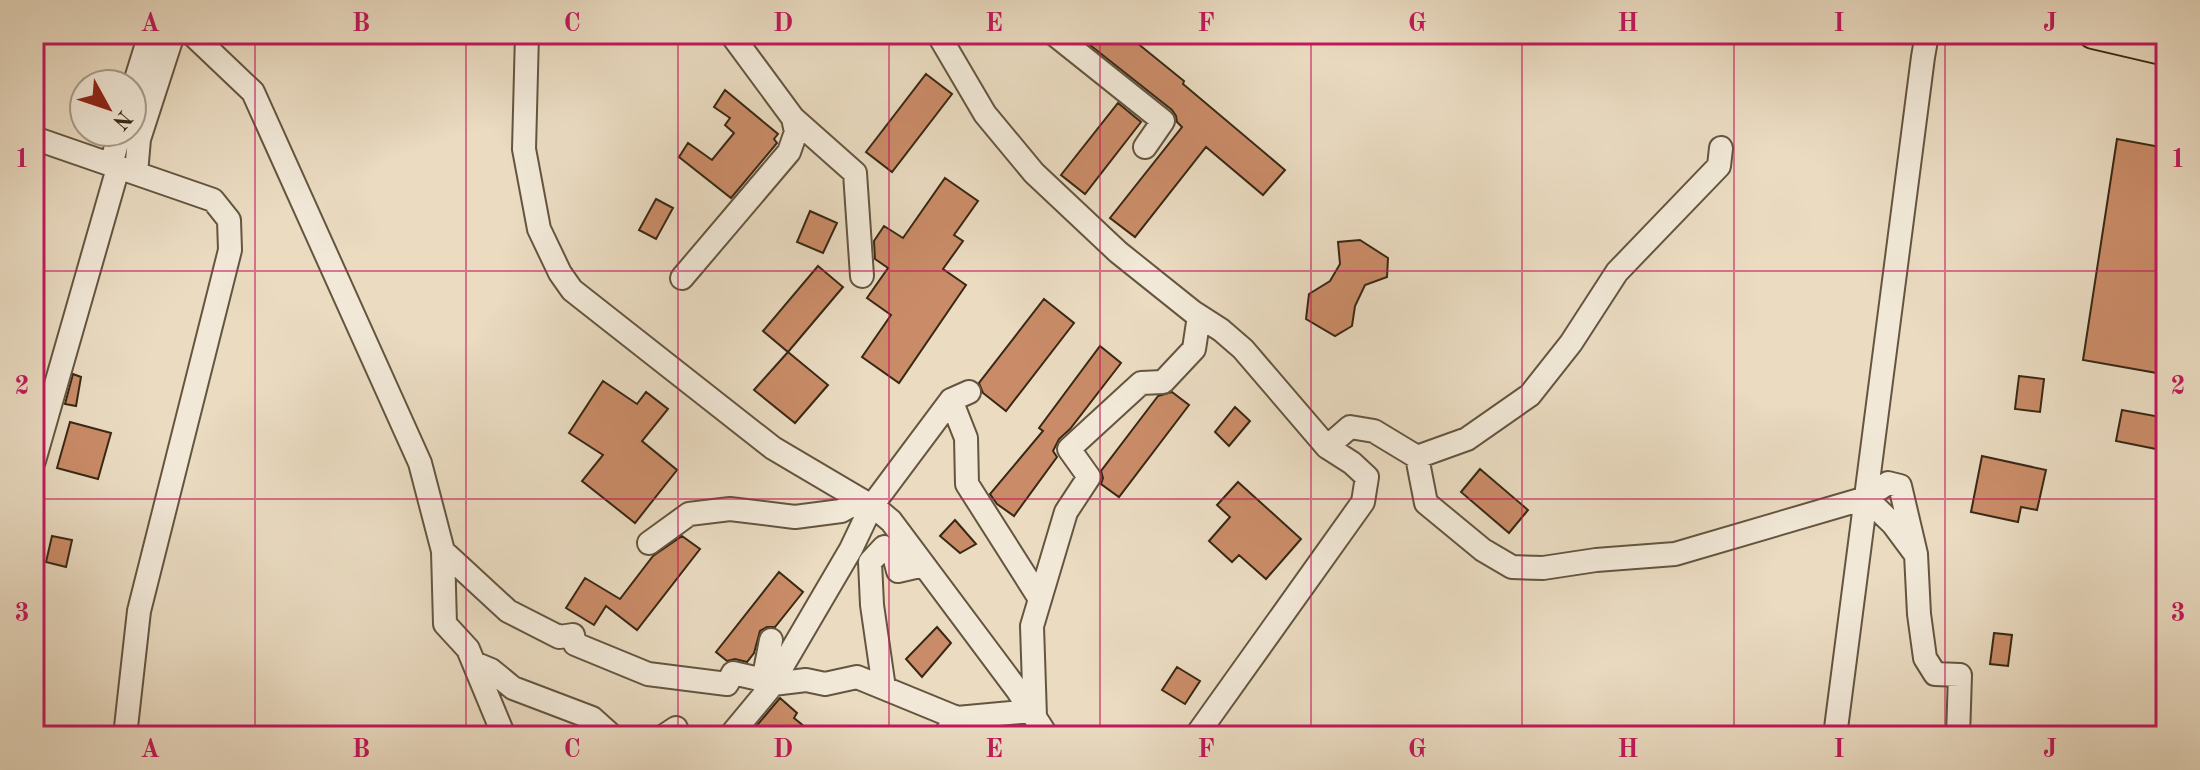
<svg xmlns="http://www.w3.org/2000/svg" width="2200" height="770" viewBox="0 0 2200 770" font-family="'Old Standard TT',serif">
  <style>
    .building { fill: #ca8c68; stroke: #382814; stroke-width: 2 }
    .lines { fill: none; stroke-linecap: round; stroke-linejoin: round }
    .minor-casing { stroke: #64553f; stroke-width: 26 }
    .major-casing { stroke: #382814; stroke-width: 32 }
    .minor { stroke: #f1e8d7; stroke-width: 22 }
    .major { stroke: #eadbc1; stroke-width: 28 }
    .grid { fill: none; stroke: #c2185b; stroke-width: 2; stroke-opacity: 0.55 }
    .neatline { fill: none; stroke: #c2185b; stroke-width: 3 }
    .grid-label { font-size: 26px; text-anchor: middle; font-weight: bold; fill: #c2185b }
  </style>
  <rect width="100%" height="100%" fill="#eadbc1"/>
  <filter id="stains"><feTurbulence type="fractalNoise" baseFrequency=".0025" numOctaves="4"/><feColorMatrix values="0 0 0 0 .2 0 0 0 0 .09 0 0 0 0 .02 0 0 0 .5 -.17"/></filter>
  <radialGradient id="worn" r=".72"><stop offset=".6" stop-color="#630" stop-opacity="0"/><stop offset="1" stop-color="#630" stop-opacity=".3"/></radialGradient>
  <path class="building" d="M1076 34H1126L1184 81 1183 84 1285 170 1263 195 1206 147 1135 237 1110 218 1182 127 1177 122 1176 116 1172 110Z
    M926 74 952 94 892 172 866 152Z
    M725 90 778 134 774 139 777 143 731 198 679 157 688 143 712 160 734 133 725 125 730 118 714 107Z
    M1118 103 1141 122 1085 194 1061 175Z
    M2117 139 2166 148V304L2157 373 2083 360Z
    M945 178 978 201 954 235 963 241 943 269 966 285 899 383 862 357 891 315 867 298 888 268 875 259 874 241 884 226 903 238Z
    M656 199 673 208 656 239 639 230Z
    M810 211 837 223 823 253 797 242Z
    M1360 240 1388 258 1387 277 1365 285 1355 306 1352 326 1335 336 1306 319 1309 294 1330 281 1340 264 1338 242Z
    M818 266 843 287 788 352 763 331Z
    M1044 299 1074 323 1006 411 983 393 979 383Z
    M1100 346 1121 363 1070 429 1059 439 1053 451 1057 457 1014 516 997 504 990 494 1043 431 1039 428Z
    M788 352 828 385 795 423 754 390Z
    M73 374 81 377 76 406 65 404Z
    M2019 376 2044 379 2040 412 2015 409Z
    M603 381 637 404 646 392 668 409 642 441 677 470 635 523 582 481 603 455 569 433Z
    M1172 392 1189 405 1119 497 1101 484 1103 478 1101 471 1158 396Z
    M1235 407 1250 421 1229 446 1215 432Z
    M2122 410 2166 418V451L2116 441Z
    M70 422 111 433 98 479 57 468Z
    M1982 456 2046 470 2037 510 2021 507 2018 522 1971 512Z
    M1480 469 1528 510 1509 533 1461 492Z
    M1238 482 1301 539 1266 579 1239 555 1232 562 1209 541 1230 517 1217 505Z
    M955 520 976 544 960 553 940 536Z
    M52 536 72 540 66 567 46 562Z
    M682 536 700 549 637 630 606 606 594 625 566 608 585 578 620 599 653 556Z
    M779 572 803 592 775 627H767L760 631 754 653 747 662 735 659 727 661 716 652Z
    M937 627 951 643 922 677 906 659Z
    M1994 633 2012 635 2008 666 1990 664Z
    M1177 667 1200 681 1185 704 1162 690Z
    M780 698 797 713 794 718 816 736H748Z"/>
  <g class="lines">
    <g class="minor-casing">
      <path id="minor" d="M192 34 253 92 420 463 443 551 508 611 559 637 573 635 575 644 648 674 727 684 733 673 759 679 765 671 771 640
        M527 34 524 149 539 229 560 273 572 290 773 448 878 510 891 521 1018 691 1047 736
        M938 34 985 114 1034 173 1118 252 1193 312 1221 330 1243 349 1327 447 1352 463 1367 477 1363 502 1196 736
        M1054 34 1163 121 1145 147
        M132 92 150 34
        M793 118 855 173 862 276
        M34 138 213 200 229 220 230 250 139 611 125 736
        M111 165 120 132
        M136 173 139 139 173 34
        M682 278 789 152 796 132 793 118 731 34
        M969 392 951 400 966 438 967 484 1040 599
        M1327 447 1350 427 1374 431 1417 457 1467 439 1530 395 1571 343 1617 272 1719 166 1721 148
        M1417 457 1426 503 1483 550 1512 567 1543 568 1596 560 1675 554 1866 498 1888 483 1900 486 1916 554 1919 614 1925 658 1935 674 1960 675 1958 736
        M34 461 118 168
        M1866 498 1893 524 1913 551
        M649 543 689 514 730 509 795 517 841 511 861 500
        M443 551 445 624 468 649 504 736
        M474 663 491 670 513 688 592 718 612 736
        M773 684 806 680 825 684 857 677 957 718
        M884 688 872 605 870 562 884 547 893 552 898 571 924 565
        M769 689 851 549 871 507 951 400
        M1035 717 1032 626 1066 512 1089 477 1069 449 1141 383 1163 382 1194 349 1199 316
        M664 736 676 728
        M730 736 769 689 760 680
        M944 736 957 718 1031 711
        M1835 736 1923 57 1927 34"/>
    </g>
    <g class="major-casing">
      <path id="major" d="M2093 34 2166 51"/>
    </g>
    <use href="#minor" class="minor"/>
    <use href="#major" class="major"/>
  </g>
  <path class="grid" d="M255 34V736M466 34V736M678 34V736M889 34V736M1100 34V736M1311 34V736M1522 34V736M1734 34V736M1945 34V736M34 271H2166M34 499H2166"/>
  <rect width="2200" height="770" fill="none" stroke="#eadbc1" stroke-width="88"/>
  <g transform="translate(108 108) rotate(130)"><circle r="38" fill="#f1e8d7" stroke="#a79b89" stroke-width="2"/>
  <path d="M0-6L14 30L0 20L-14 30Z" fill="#8f2418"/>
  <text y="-12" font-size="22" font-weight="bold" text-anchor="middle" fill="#382814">N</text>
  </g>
  <rect x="44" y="44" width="2112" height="682" class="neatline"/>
  <g class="grid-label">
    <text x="150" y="31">A</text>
    <text x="361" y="31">B</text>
    <text x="572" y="31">C</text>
    <text x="783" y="31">D</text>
    <text x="994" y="31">E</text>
    <text x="1206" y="31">F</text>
    <text x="1417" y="31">G</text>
    <text x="1628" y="31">H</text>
    <text x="1839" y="31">I</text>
    <text x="2050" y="31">J</text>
    <text x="22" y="167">1</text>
    <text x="2178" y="167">1</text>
    <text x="22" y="394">2</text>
    <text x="2178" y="394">2</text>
    <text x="22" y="621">3</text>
    <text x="2178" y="621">3</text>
    <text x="150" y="757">A</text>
    <text x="361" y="757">B</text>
    <text x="572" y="757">C</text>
    <text x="783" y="757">D</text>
    <text x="994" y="757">E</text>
    <text x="1206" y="757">F</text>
    <text x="1417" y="757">G</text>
    <text x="1628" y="757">H</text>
    <text x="1839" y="757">I</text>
    <text x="2050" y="757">J</text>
  </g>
  <rect width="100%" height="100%" filter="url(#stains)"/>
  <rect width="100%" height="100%" fill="url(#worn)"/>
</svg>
